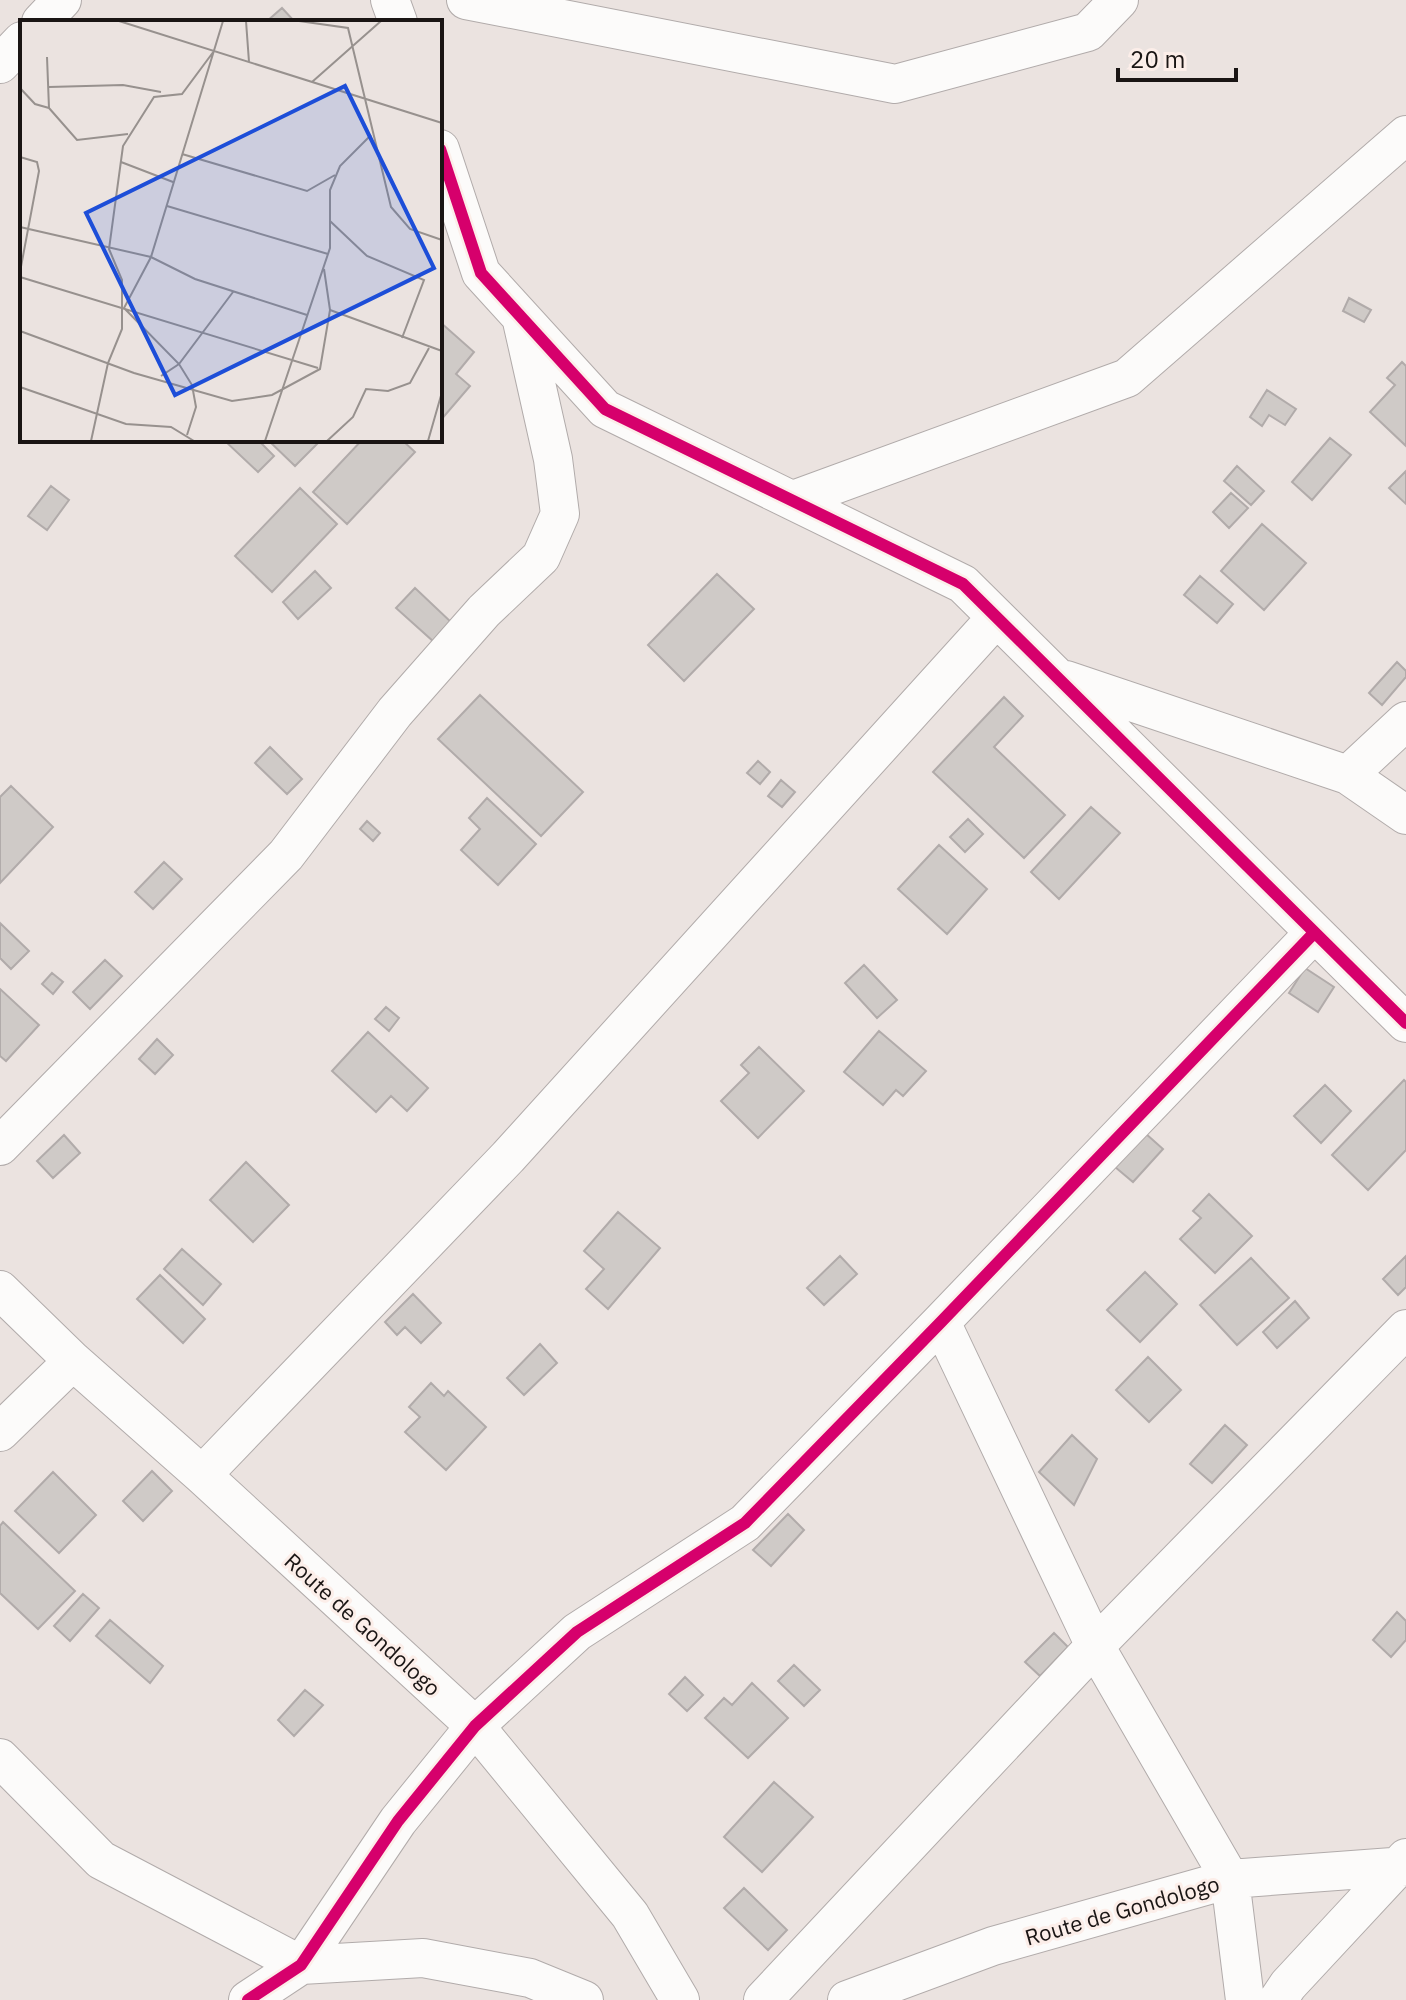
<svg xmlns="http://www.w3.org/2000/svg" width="1406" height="2000" viewBox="0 0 1406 2000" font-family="'IBM Plex Sans',sans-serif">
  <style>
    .building { fill: #cfcac7; stroke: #b1abaa; stroke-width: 2 }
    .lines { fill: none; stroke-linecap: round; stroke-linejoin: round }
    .minor-casing { stroke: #b1abaa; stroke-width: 40 }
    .minor { stroke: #fcfbfa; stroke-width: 38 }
    .cycleway-casing { stroke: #fceee9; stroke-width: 17 }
    .cycleway { stroke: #d6006c; stroke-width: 12 }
    .labels { text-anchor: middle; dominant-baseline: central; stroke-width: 6; stroke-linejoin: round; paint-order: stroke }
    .street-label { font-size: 22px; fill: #1a1514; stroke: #fceee9 }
    .inset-road { fill: none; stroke: #97918e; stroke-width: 2 }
    .view { fill: #1d4ed8; fill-opacity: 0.15; stroke: #1d4ed8; stroke-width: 4 }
    .inset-edge { fill: none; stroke: #1a1514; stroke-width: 4 }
  </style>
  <rect width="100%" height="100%" fill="#ebe3e0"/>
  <path class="building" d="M282 8 295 22H266Z
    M1349 298 1371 310 1364 322 1343 311Z
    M440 322 474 352 456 374 470 386 440 421Z
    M1402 362 1406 366V446L1370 412 1395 385 1387 378Z
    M1267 390 1296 409 1285 425 1269 415 1262 426 1250 417Z
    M1330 438 1351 455 1312 500 1292 482Z
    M258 440 274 456 258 472 225 441Z
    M268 440H321L295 466Z
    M362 440H402L415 452 347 524 313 492Z
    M1237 466 1264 491 1251 505 1224 481Z
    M1406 471V504L1389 488Z
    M51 486 69 500 47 530 28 516Z
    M300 488 337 524 272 592 235 556Z
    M1231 493 1248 508 1229 528 1213 512Z
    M1262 524 1306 563 1264 610 1221 571Z
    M315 571 331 588 298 619 283 602Z
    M717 574 754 609 684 681 648 645Z
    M1200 576 1233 604 1217 623 1184 595Z
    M415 588 452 623 434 642 396 608Z
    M1397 662 1406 671V677L1382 705 1369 693Z
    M480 695 583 792 541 836 438 739Z
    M1004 697 1023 716 994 747 1065 815 1024 858 933 772Z
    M270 747 302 779 287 794 255 763Z
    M758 761 770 772 760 784 747 773Z
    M781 780 795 792 782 807 768 796Z
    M11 786 53 827 0 883V797Z
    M487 798 536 844 498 885 461 850 480 829 469 818Z
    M1091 807 1120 833 1059 899 1031 872Z
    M968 819 983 834 965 852 950 837Z
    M367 821 380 833 373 841 360 829Z
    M939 845 987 889 947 934 898 889Z
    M164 862 182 879 153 909 135 892Z
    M0 923 29 951 11 969 0 958Z
    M105 960 122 976 90 1009 73 992Z
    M864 965 897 1000 877 1018 845 983Z
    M1305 968 1334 987 1318 1012 1289 993Z
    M52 973 63 982 53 994 42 984Z
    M0 989 39 1025 6 1061 0 1056Z
    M386 1007 399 1018 389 1031 375 1019Z
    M879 1031 926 1071 903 1096 896 1090 883 1105 844 1072Z
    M368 1032 428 1088 407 1111 391 1096 376 1112 332 1071Z
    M157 1039 173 1055 155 1074 139 1059Z
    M759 1047 804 1091 758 1138 721 1101 749 1073 741 1065Z
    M1404 1080 1406 1082V1150L1368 1190 1332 1155Z
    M1325 1085 1351 1111 1321 1143 1294 1116Z
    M1145 1133 1163 1149 1133 1182 1115 1167Z
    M64 1135 80 1153 53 1178 37 1161Z
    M246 1162 289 1205 253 1242 210 1200Z
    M1209 1194 1252 1236 1215 1273 1180 1239 1201 1218 1193 1211Z
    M618 1212 660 1248 608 1309 586 1289 604 1269 584 1251Z
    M182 1249 221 1284 203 1305 164 1269Z
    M840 1256 857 1274 824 1305 807 1288Z
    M1406 1256V1287L1398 1295 1383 1279Z
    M1251 1258 1289 1298 1237 1345 1200 1305Z
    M1145 1272 1177 1304 1140 1342 1107 1310Z
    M160 1275 205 1319 183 1343 137 1299Z
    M413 1294 441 1323 421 1343 405 1327 397 1335 385 1322Z
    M1295 1301 1309 1318 1277 1348 1263 1332Z
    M540 1344 557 1363 524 1395 507 1378Z
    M1148 1357 1181 1390 1149 1422 1116 1390Z
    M431 1383 444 1396 448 1391 486 1427 446 1470 405 1432 420 1417 409 1407Z
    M1225 1425 1247 1445 1212 1483 1190 1464Z
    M1072 1435 1097 1459 1074 1505 1039 1472Z
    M152 1471 172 1491 143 1521 123 1501Z
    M53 1472 96 1515 59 1553 15 1511Z
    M788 1514 804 1530 771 1566 753 1550Z
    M3 1522 75 1591 38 1629 0 1593V1526Z
    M83 1594 99 1608 70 1641 54 1626Z
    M1397 1612 1406 1621V1640L1391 1657 1373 1640Z
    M110 1620 163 1666 150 1683 96 1636Z
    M1054 1633 1068 1647 1040 1676 1025 1662Z
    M794 1665 820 1690 804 1706 778 1681Z
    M685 1677 703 1695 687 1711 669 1694Z
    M752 1683 788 1718 748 1758 705 1718 724 1698 732 1705Z
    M305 1690 323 1705 294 1736 278 1720Z
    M774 1782 813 1817 762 1872 724 1837Z
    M744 1888 787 1930 768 1950 724 1908Z"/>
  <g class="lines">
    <g class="minor-casing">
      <path id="minor" d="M390 0 398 22
        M466 0 895 84 1088 32 1119 0
        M41 22 62 0
        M0 64 22 41
        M440 149 481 273 605 409 963 584 1406 1023
        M793 500 1127 378 1406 135
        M1066 680 1348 775 1406 721
        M1348 775 1406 815
        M0 1146 286 855 395 712 484 611 541 557 560 514 553 459 522 321
        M0 1290 73 1361 202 1475 475 1726 630 1915 680 2000
        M941 1322 1095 1646 1230 1879 1245 2000
        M0 1432 73 1361
        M202 1475 508 1157 996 618
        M0 1758 101 1860 301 1965 423 1958 530 1978 584 2000
        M248 2000 301 1965 398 1821 475 1726 577 1632 745 1523 941 1322 1314 933
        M763 2000 1095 1646 1406 1329
        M847 2000 993 1946 1230 1879 1406 1866
        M1278 2000 1288 1985 1406 1858"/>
    </g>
    <use href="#minor" class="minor"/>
    <g class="cycleway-casing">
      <path id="cycleway" d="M440 149 481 273 605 409 963 584 1406 1023
        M248 2000 301 1965 398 1821 475 1726 577 1632 745 1523 941 1322 1314 933"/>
    </g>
    <use href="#cycleway" class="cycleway"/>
  </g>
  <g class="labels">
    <g class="street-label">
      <text transform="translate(363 1624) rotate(42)">Route de Gondologo</text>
      <text transform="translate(1122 1910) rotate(-16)">Route de Gondologo</text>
    </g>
  </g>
  <g transform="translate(20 20)">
    <rect width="422" height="422" fill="#ebe3e0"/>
    <path class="inset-road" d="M99 1 422 103M226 1 229 42M279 1 328 8 371 187 390 209 422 220M27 37 29 88 57 120 108 114M292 62 361 1M29 67 103 65 141 72M0 68 15 84 29 88M162 134 287 171 315 155M0 137 17 142 19 151 0 252M101 142 153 162M147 186 308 234M310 201 347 236 404 260 382 318M0 207 131 237 175 259 287 295M304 249 310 290 422 331M0 257 298 348M0 311 114 353 212 381 252 375 300 349 310 290M141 356 159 344 213 272M0 367 106 404 151 407 174 421M167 415 176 387 172 365 159 344 104 288 131 237 203 1M71 421 88 343 102 309V260L89 229 103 126 134 77 162 74 194 31M245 421 310 228V170L320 146 351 115M307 421 333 397 346 369 368 371 390 363 409 328M408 421 422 372"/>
    <path class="view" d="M325 66 414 248 155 375 66 193Z"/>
    <rect width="422" height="422" class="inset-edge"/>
  </g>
  <path d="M1118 68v12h118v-12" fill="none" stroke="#1a1514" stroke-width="4"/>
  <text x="1130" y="68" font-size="24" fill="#1a1514" stroke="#fceee9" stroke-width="6" paint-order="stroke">20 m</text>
</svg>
